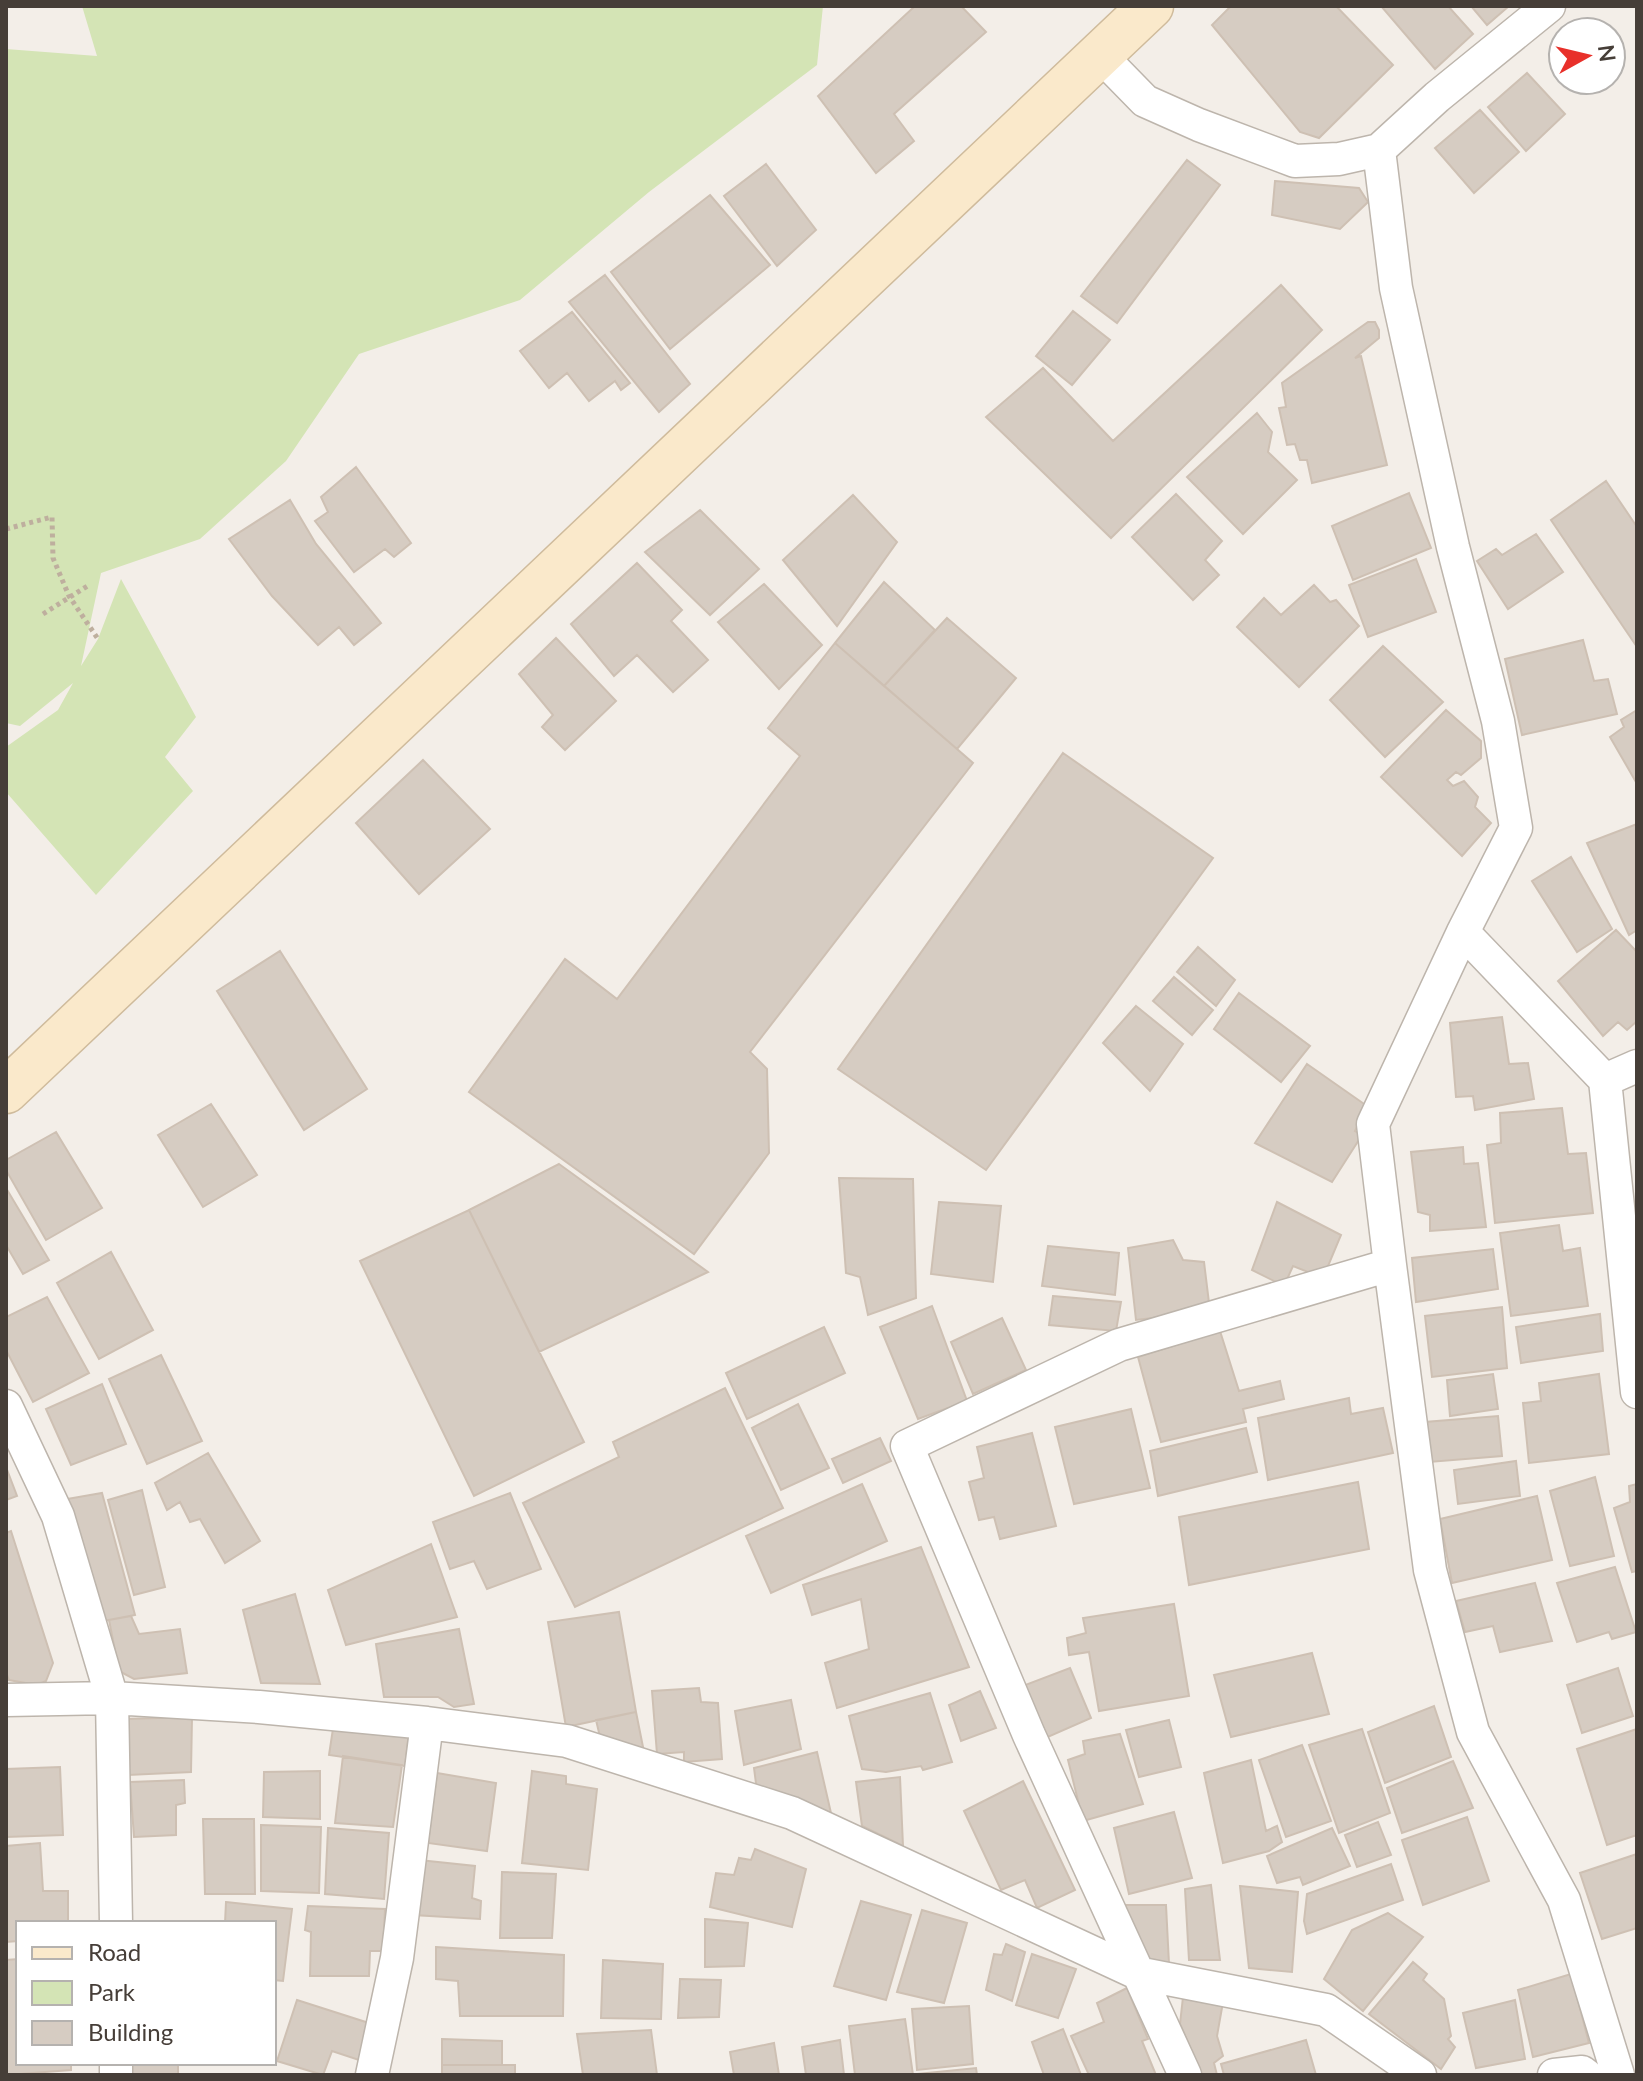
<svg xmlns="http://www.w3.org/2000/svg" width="1643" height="2081" viewBox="0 0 1643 2081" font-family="Lato,sans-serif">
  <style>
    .green { fill: #d4e4b5 }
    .building { fill: #d6ccc2; stroke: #cec0b3; stroke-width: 2 }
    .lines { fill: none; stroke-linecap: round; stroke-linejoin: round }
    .street-casing { stroke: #bdb5ac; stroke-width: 35 }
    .secondary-casing { stroke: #cfbb9c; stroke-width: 47 }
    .path { stroke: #beaf9e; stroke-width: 5; stroke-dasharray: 4 4; stroke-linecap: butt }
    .street { stroke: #fff; stroke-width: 32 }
    .secondary { stroke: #fae9cb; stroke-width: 44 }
  </style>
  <rect width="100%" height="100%" fill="#f3eee8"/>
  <path class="green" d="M82 6H823L817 65 649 192 520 300 359 354 286 461 200 539 101 573 81 666 98 639 121 579 196 717 165 757 193 791 96 895 6 792V747L58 710 73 683 20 726 6 723V49L97 56Z"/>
  <path class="building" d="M915 6H961L986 32 894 114 914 141 876 173 818 96Z
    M1231 6H1336L1393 65 1319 138 1300 132 1212 25Z
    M1381 6H1448L1473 34 1435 69Z
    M1471 6H1509L1487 25Z
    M1527 73 1565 114 1526 151 1488 107Z
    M1480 110 1519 152 1474 193 1435 148Z
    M1187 160 1220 185 1117 323 1081 296Z
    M766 164 816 230 777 266 724 196Z
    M1275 181 1359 188 1368 202 1340 229 1272 215Z
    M710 195 770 265 670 349 611 272Z
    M605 275 690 384 659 412 569 302Z
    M1281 285 1322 330 1111 538 986 417 1043 368 1113 441Z
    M1073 311 1110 340 1072 385 1036 356Z
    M572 312 630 383 621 390 615 381 589 401 567 373 549 388 520 351Z
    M1368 322H1375L1379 330V338L1355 358 1361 356 1387 465 1312 483 1307 460H1300L1295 444 1287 445 1279 408 1286 407 1282 383Z
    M1257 413 1272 432 1268 452 1297 480 1243 534 1187 477Z
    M356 467 411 543 394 557 385 549 354 572 315 521 328 512 321 497Z
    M1606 481 1637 527V647L1551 520Z
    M1409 493 1431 548 1353 580 1332 526Z
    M1176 494 1222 541 1205 560 1219 575 1193 600 1132 537Z
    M853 495 897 542 837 626 783 560Z
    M290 500 316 544 381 623 354 645 339 627 318 645 272 596 229 539Z
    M700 510 759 569 710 615 645 552Z
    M1536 534 1563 572 1508 609 1477 561 1496 549 1502 555Z
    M1416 559 1436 612 1368 637 1349 585Z
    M637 563 682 610 671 621 708 660 673 692 637 655 614 676 571 624Z
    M884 582 935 630 884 686 835 643Z
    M764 584 822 645 779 689 718 622Z
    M1314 585 1330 602 1336 600 1359 626 1299 687 1237 627 1264 598 1281 615Z
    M947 618 1016 678 957 749 884 686Z
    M556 638 616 701 565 750 542 727 553 715 519 674Z
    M1583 640 1594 681 1608 679 1617 714 1522 735 1505 659Z
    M835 643 973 763 750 1052 767 1069 769 1153 694 1254 469 1092 565 959 617 999 800 756 768 728Z
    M1383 646 1443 702 1385 757 1330 700Z
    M1446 710 1481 741V758L1461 775 1456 772 1447 780 1453 786 1464 781 1478 797 1475 807 1491 823 1462 856 1381 777Z
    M1637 710V781L1636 782 1610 737 1624 727 1621 720Z
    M1063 753 1213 858 986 1170 838 1069Z
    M423 760 490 829 419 894 356 823Z
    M1637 824V930L1629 935 1587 843Z
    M1571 857 1612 929 1577 952 1532 881Z
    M1616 930 1637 952V1021L1627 1030 1618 1022 1603 1036 1558 981Z
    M1198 947 1235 980 1216 1006 1177 972Z
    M280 951 367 1089 304 1130 217 991Z
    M1174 977 1213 1010 1192 1035 1153 1001Z
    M1239 993 1310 1046 1281 1082 1214 1029Z
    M1136 1006 1183 1044 1150 1091 1103 1043Z
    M1502 1017 1509 1064 1528 1063 1534 1099 1475 1110 1473 1096 1456 1097 1450 1023Z
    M1307 1064 1367 1106 1355 1131 1362 1135 1332 1182 1255 1143Z
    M211 1104 257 1175 203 1207 158 1135Z
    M1562 1108 1568 1154 1586 1153 1593 1213 1495 1223 1487 1145 1501 1143 1500 1113Z
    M56 1132 102 1208 46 1240 6 1170V1160Z
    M1463 1147 1464 1164 1478 1163 1486 1227 1430 1231V1215L1418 1212 1411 1152Z
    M559 1164 708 1272 539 1352 469 1210Z
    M839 1178 913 1179 916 1298 868 1315 860 1277 846 1273Z
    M6 1188 49 1260 23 1274 6 1245Z
    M939 1202 1001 1206 993 1282 931 1274Z
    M1277 1202 1341 1235 1323 1278 1293 1266 1284 1286 1252 1270Z
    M469 1210 584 1442 474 1496 360 1261Z
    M1559 1225 1563 1251 1580 1248 1588 1306 1511 1316 1500 1233Z
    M1173 1240 1183 1260 1204 1262 1210 1311 1136 1320 1128 1248Z
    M1048 1246 1119 1253 1115 1295 1042 1286Z
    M1493 1249 1498 1289 1416 1302 1412 1258Z
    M111 1252 153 1330 99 1359 57 1283Z
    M1053 1296 1121 1302 1116 1331 1049 1325Z
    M47 1297 89 1373 33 1402 6 1350V1317Z
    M932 1306 967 1401 918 1419 880 1327Z
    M1502 1307 1507 1368 1432 1377 1425 1316Z
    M1600 1314 1603 1351 1521 1363 1516 1327Z
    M1002 1318 1026 1370 973 1394 951 1342Z
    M824 1327 845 1373 747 1419 726 1373Z
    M1220 1331 1239 1391 1280 1381 1284 1399 1243 1409 1246 1422 1161 1442 1138 1357Z
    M161 1355 202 1441 147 1464 109 1379Z
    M1493 1374 1498 1409 1450 1416 1447 1380Z
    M1599 1374 1609 1454 1529 1463 1523 1403 1541 1401 1539 1383Z
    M102 1384 126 1444 71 1465 46 1409Z
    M725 1388 783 1508 575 1607 523 1503 619 1457 613 1442Z
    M1349 1398 1351 1414 1383 1408 1393 1453 1268 1480 1258 1418Z
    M798 1404 829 1468 781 1490 752 1428Z
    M1131 1409 1150 1488 1074 1504 1055 1427Z
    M1498 1416 1502 1456 1429 1462 1425 1422Z
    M1246 1428 1257 1472 1158 1496 1150 1451Z
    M1032 1433 1056 1526 1000 1539 994 1517 979 1520 969 1482 984 1478 977 1447Z
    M880 1438 891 1461 843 1483 832 1459Z
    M208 1453 260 1541 225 1563 200 1519 190 1522 180 1502 167 1510 155 1483Z
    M1516 1461 1520 1496 1458 1504 1454 1470Z
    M6 1467 17 1496 6 1500Z
    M1595 1477 1614 1556 1570 1566 1550 1491Z
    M1358 1482 1369 1549 1189 1585 1179 1517Z
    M862 1484 887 1541 771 1593 746 1536Z
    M1637 1484V1571L1632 1572 1614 1508 1630 1502 1629 1486Z
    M142 1490 165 1587 134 1595 108 1500Z
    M102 1493 135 1615 98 1622 67 1499Z
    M510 1493 541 1569 487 1589 474 1561 450 1569 433 1522Z
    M1537 1496 1552 1560 1452 1583 1440 1519Z
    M11 1531 53 1663 46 1681 37 1685 9 1680 6 1672V1533Z
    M431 1544 457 1617 346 1645 328 1590Z
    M921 1547 969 1667 837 1708 825 1663 869 1649 861 1599 812 1615 803 1585Z
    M1615 1567 1636 1632 1612 1639 1609 1632 1577 1642 1557 1583Z
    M1535 1583 1552 1641 1500 1652 1493 1626 1465 1632 1456 1601Z
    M295 1594 320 1684 261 1683 243 1610Z
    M1174 1604 1189 1696 1099 1711 1089 1652 1069 1655 1067 1638 1086 1633 1083 1618Z
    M619 1612 636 1712 566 1727 548 1622Z
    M131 1616 139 1634 180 1629 187 1673 134 1679 119 1671 109 1620Z
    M459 1629 474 1704 454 1707 438 1697H384L376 1644Z
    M1312 1653 1329 1714 1231 1737 1214 1675Z
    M1070 1668 1091 1718 1041 1740 1020 1687Z
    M1618 1668 1633 1716 1582 1733 1567 1685Z
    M699 1688 701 1702 718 1703 722 1759 684 1762V1752L657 1754 652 1691Z
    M980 1691 996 1728 961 1741 949 1705Z
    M930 1693 952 1762 923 1770 921 1766 886 1772 862 1769 849 1716Z
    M791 1700 801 1749 744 1765 735 1711Z
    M1434 1706 1451 1757 1385 1783 1368 1732Z
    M636 1712 644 1752 601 1741 596 1720Z
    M192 1717 191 1772 128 1775 124 1719Z
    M1169 1720 1181 1767 1139 1777 1126 1730Z
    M334 1722 409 1732 405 1766 329 1755Z
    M1362 1729 1390 1813 1339 1833 1309 1745Z
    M1637 1729V1835L1607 1845 1577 1749Z
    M1120 1734 1143 1804 1083 1821 1068 1760 1085 1754 1083 1741Z
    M1302 1745 1331 1821 1286 1837 1259 1760Z
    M817 1752 831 1813 757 1791 754 1768Z
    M343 1756 402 1765 393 1827 335 1823Z
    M1251 1760 1266 1831 1277 1826 1282 1842 1269 1851 1223 1863 1204 1773Z
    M1453 1761 1473 1808 1402 1833 1387 1788Z
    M60 1767 63 1835 6 1837V1769Z
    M320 1771V1819L263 1817 264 1772Z
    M532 1771 566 1776V1784L597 1789 588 1870 522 1863Z
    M437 1773 496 1783 487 1851 428 1843Z
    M900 1777 903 1846 862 1826 856 1782Z
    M184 1780 185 1803 176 1805V1835L134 1837 130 1782Z
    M1023 1781 1075 1890 1037 1908 1025 1880 1001 1890 964 1811Z
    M1174 1812 1192 1878 1129 1894 1114 1828Z
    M1467 1817 1489 1881 1423 1905 1402 1840Z
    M203 1819H254L255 1894H205Z
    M1378 1822 1391 1855 1357 1867 1345 1835Z
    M261 1825 321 1827 319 1893 261 1891Z
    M328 1828 389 1833 384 1899 325 1894Z
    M1332 1828 1350 1866 1303 1885 1300 1877 1277 1883 1267 1856Z
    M40 1843 43 1891H68V1923H18V1941L6 1942V1846Z
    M755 1849 806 1869 792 1927 710 1907 716 1873 734 1875 739 1858 751 1860Z
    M1637 1854V1928L1602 1939 1580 1873Z
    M419 1860 475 1866 472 1898 481 1901 480 1919 413 1915Z
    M1391 1864 1403 1900 1307 1934 1304 1921 1307 1894Z
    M502 1872 556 1874 552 1938H500Z
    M1211 1885 1220 1960H1189L1185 1889Z
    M1240 1886 1298 1892 1292 1972 1249 1968Z
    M861 1901 911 1915 886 2000 834 1986Z
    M226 1902 292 1909 283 1981 274 1980V1923H225Z
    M1117 1905H1166L1169 1964 1140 1961Z
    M308 1906 385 1909 383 1951H370L369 1976H310L311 1932 305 1930Z
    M922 1910 967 1923 944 2003 897 1992Z
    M1388 1913 1423 1937 1363 2011 1324 1979 1352 1930Z
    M705 1919 748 1923 744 1966 705 1967Z
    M1006 1944 1025 1952 1012 2001 986 1990 994 1954 1002 1955Z
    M436 1947 564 1955 563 2016H460L458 1981 436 1979Z
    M1032 1954 1076 1969 1058 2018 1016 2005Z
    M18 1959V2063H71V2070L6 2075V1960Z
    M603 1960 663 1964 661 2019 601 2018Z
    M1413 1962 1427 1974 1423 1980 1444 1999 1451 2036 1448 2039 1455 2047 1441 2069 1369 2014Z
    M1571 1974 1589 2043 1533 2057 1518 1990Z
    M680 1979 721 1980 719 2017 678 2018Z
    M1127 1988 1148 2039 1142 2041 1156 2075H1089L1071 2036 1104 2022 1097 2003Z
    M1183 1997 1223 2002 1217 2036 1223 2056 1214 2063 1217 2075H1202L1180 2024Z
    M297 2000 372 2024 362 2061 332 2051 323 2075 277 2061Z
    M1515 2000 1525 2059 1476 2068 1463 2013Z
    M969 2006 973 2064 917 2070 912 2009Z
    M905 2019 913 2075H855L849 2026Z
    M1063 2029 1081 2075H1044L1032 2042Z
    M651 2030 657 2075H583L577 2034Z
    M442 2039 502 2041V2065H442Z
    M840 2040 844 2075H806L802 2047Z
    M1306 2040 1316 2075H1224L1221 2064Z
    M774 2043 779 2075H734L730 2052Z
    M122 2063H178V2075H122Z
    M442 2065H515V2075H442Z
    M976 2068 977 2075H918V2074Z"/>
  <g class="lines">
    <g class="street-casing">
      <path id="street" d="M1100 55 1145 101 1199 125 1295 161 1339 159 1379 150 1437 97 1549 6
        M1379 150 1396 288 1453 547 1498 721 1516 828 1463 932 1373 1124 1390 1265 1430 1570 1473 1732 1564 1900 1618 2075
        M1463 932 1605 1080 1637 1392
        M1605 1080 1637 1066
        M6 1406 58 1516 112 1698 116 1923
        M6 1700 112 1698 259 1707 427 1723 567 1741 792 1813 1137 1973 1326 2010 1420 2075
        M116 2075V2063
        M372 2075 397 1958 427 1723
        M1185 2075 1029 1735 907 1446 1119 1345 1390 1265
        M1554 2075 1582 2072 1586 2075"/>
    </g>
    <g class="secondary-casing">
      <path id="secondary" d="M6 1091 1151 6"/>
    </g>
    <path class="path" d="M6 529 52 517 53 558 69 596 98 639
      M43 614 89 585"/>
    <use href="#street" class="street"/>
    <use href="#secondary" class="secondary"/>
  </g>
  <rect width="1643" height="2081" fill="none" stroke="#463e38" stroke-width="16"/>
  <rect x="16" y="1921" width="260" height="144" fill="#ffffff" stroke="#b5b2af" stroke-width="2"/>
  <rect x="32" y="1947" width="40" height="12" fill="#fae9cb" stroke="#b5b2af" stroke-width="2"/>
  <text x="88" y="1961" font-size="24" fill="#463e38">Road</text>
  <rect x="32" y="1981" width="40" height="24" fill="#d4e4b5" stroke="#b5b2af" stroke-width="2"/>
  <text x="88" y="2001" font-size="24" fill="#463e38">Park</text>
  <rect x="32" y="2021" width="40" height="24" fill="#d6ccc2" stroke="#b5b2af" stroke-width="2"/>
  <text x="88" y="2041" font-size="24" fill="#463e38">Building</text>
  <g transform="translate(1587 56) rotate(82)"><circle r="38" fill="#ffffff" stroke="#b5b2af" stroke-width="2"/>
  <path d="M0-6L14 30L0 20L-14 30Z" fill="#e8302a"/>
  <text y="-12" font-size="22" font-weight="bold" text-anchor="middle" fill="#463e38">N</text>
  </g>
</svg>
